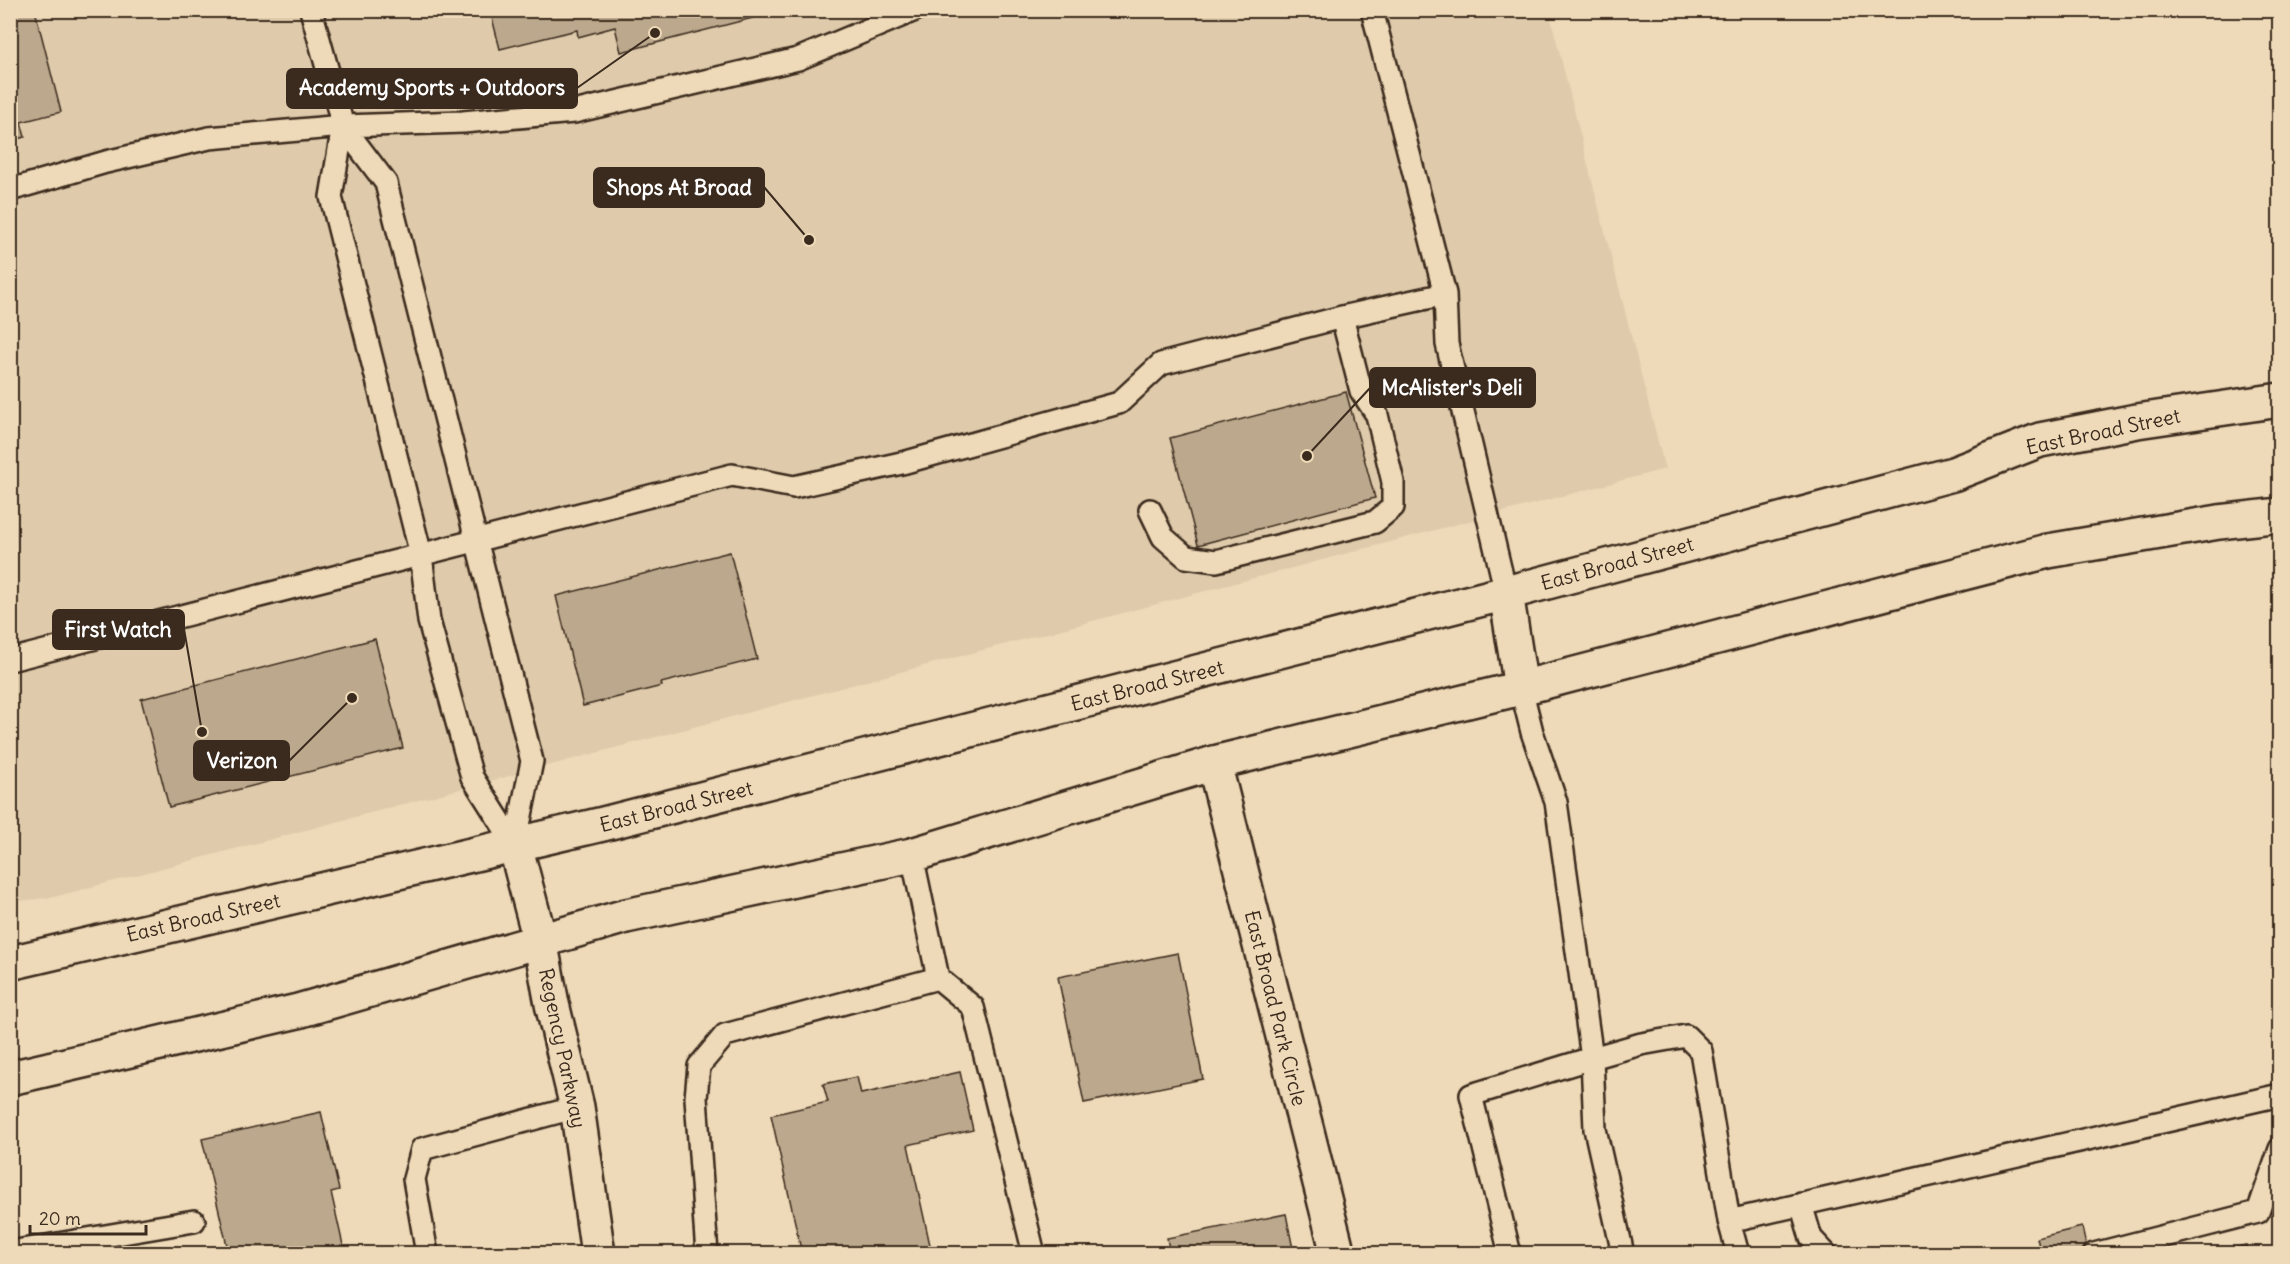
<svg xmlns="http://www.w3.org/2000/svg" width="2290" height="1264" viewBox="0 0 2290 1264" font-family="Delius,sans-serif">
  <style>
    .built { fill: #dfcbab }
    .building { fill: #bca98d; stroke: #3b2a1e; stroke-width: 1.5 }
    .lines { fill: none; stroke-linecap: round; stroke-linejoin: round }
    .service-casing { stroke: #3b2a1e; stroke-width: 26 }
    .minor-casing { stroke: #3b2a1e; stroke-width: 38 }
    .secondary-casing { stroke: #3b2a1e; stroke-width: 38 }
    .service { stroke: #eedab8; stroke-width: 21 }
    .minor { stroke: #eedab8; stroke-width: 33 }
    .secondary { stroke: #eedab8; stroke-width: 33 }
    .labels { text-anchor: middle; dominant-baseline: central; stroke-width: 4.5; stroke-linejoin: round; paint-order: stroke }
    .street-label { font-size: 20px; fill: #3b2a1e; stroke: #eedab8 }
    .leader { fill: none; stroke: #3b2a1e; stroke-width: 2 }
    .callout-dot { fill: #3b2a1e; stroke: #eedab8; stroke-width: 2 }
    .callout { fill: #3b2a1e; stroke: #3b2a1e; stroke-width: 2 }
    .callout-label { font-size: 21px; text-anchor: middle; font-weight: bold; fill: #fff }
  </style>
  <rect width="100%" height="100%" fill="#eedab8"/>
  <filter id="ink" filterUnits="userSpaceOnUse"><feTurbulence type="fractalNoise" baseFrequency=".0167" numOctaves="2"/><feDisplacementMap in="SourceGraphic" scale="12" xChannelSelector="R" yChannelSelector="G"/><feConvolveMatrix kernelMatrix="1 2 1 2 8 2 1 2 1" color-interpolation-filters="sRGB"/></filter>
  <g filter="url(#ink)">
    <path class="built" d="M10 11H1549L1665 469 54 897 11 902Z"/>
    <path class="building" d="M10 10H35L61 112 21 122 25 137 10 141Z
      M490 10H784L621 52 615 27 578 37 577 30 500 49Z
      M1346 392 1375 498 1198 545 1170 438Z
      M730 552 757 659 661 683 662 686 583 706 556 596Z
      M375 639 403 748 169 807 141 699Z
      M1178 953 1203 1079 1084 1103 1058 977Z
      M960 1072 973 1130 908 1145 932 1254H802L771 1115 828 1102 823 1084 857 1077 861 1094Z
      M321 1112 339 1190 331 1192 345 1254H229L202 1139Z
      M1286 1214 1294 1254H1170L1167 1238Z
      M2082 1227 2088 1254H2041L2037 1238Z
      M2246 1245 2248 1254H2210Z"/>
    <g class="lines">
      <g class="service-casing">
        <path id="service" d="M311 10 343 126 386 183 532 761 515 845
          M1372 10 1445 294 1447 344 1506 593
          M343 126 331 197 421 555 429 621 472 777 515 845
          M10 190 106 162 209 138 343 126 463 122 574 112 798 59 915 10
          M1150 510 1163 537 1186 557 1216 561 1375 522 1393 507V482L1377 415 1361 391 1342 317
          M10 660 732 475 794 487 906 462 1119 403 1161 364 1342 317 1445 294
          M1521 688 1532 732 1556 802 1592 1058 1641 1044 1686 1036 1701 1051 1729 1221 2280 1095
          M938 978 973 1007 1034 1254
          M1801 1204 1811 1238 1826 1254
          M1729 1221 1738 1254
          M10 1252 194 1221
          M427 1254 414 1179 422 1149 577 1107
          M707 1254 696 1098 699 1066 725 1035 938 978 912 855
          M1510 1254 1471 1095 1592 1058 1595 1129 1623 1254
          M2094 1254 2258 1212 2280 1149"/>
      </g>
      <g class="minor-casing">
        <path id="minor" d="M1214 763 1338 1254
          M515 845 540 940 552 1004 577 1107 598 1254"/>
      </g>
      <g class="secondary-casing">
        <path id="secondary" d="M1506 593 1521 688
          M10 963 603 824 1506 593 1953 474 2040 440 2137 421 2280 400
          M10 1078 298 1011 626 916 912 855 1214 763 1521 688 2048 551 2219 522 2280 515"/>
      </g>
      <use href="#service" class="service"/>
      <use href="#minor" class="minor"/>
      <use href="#secondary" class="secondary"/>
    </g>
  </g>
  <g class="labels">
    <g class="street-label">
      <text transform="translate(2103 431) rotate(-12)">East Broad Street</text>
      <text transform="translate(1617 563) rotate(-15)">East Broad Street</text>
      <text transform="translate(1147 685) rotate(-14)">East Broad Street</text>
      <text transform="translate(676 806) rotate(-14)">East Broad Street</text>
      <text transform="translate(203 917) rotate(-13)">East Broad Street</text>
      <text transform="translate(1276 1008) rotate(76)">East Broad Park Circle</text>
      <text transform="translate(563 1048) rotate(78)">Regency Parkway</text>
    </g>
  </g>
  <path class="leader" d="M655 33L577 88M809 240L764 187M1307 456L1370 388M202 732L184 629M352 698L289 761"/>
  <g class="callout-dot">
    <circle cx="655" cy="33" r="6"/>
    <circle cx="809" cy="240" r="6"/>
    <circle cx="1307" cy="456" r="6"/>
    <circle cx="202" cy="732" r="6"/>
    <circle cx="352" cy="698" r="6"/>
  </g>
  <g class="callout">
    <rect x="287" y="69" width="290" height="39" rx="6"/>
    <rect x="594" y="168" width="170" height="39" rx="6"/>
    <rect x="1370" y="368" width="165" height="39" rx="6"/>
    <rect x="53" y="610" width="131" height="39" rx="6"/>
    <rect x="194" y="741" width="95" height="39" rx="6"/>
  </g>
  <g class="callout-label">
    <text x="432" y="95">Academy Sports + Outdoors</text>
    <text x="679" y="195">Shops At Broad</text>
    <text x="1452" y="395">McAlister's Deli</text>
    <text x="118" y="637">First Watch</text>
    <text x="242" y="768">Verizon</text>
  </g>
  <rect width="2290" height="1264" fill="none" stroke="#eedab8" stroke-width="36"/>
  <rect x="18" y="18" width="2254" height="1228" fill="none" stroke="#3b2a1e" stroke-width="2" filter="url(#ink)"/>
  <path d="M30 1225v9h116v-9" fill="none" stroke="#3b2a1e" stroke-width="3"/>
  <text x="39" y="1225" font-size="18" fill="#3b2a1e" stroke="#eedab8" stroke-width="4.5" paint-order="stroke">20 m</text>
</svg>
